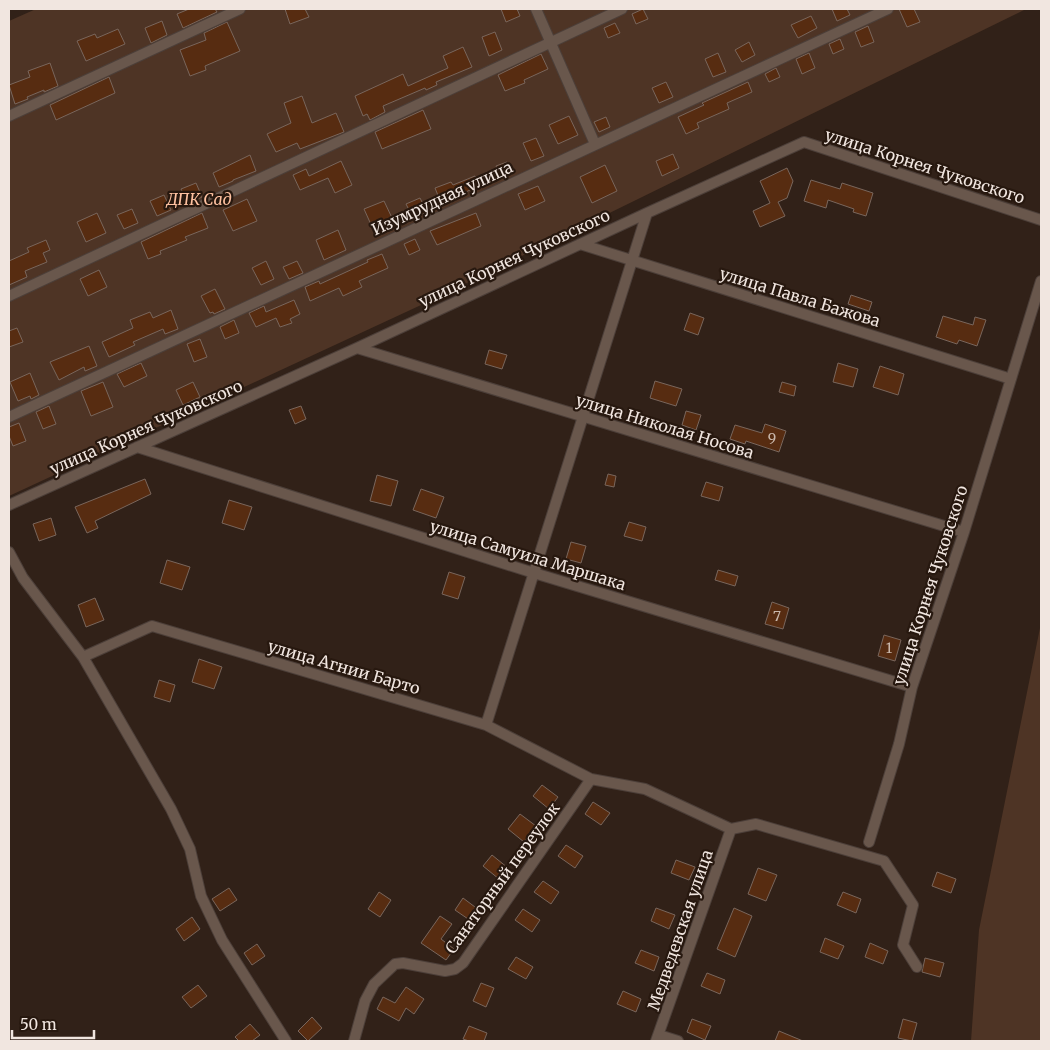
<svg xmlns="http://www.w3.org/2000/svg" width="1050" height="1050" viewBox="0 0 1050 1050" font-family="Merriweather,serif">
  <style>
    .green { fill: #4e3425 }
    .building { fill: #572c11; stroke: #79665c }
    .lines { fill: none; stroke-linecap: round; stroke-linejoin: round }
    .minor-casing { stroke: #4c3f39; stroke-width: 12 }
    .minor { stroke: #69574c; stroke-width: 10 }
    .labels { text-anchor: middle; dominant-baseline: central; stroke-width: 4.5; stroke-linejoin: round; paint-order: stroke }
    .number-label { font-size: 14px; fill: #cab8ac }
    .street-label { font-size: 16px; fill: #f1e6e0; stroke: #27180f }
    .park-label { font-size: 16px; font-style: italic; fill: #ffc2a1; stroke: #27180f }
  </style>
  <rect width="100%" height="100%" fill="#312118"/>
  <path class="green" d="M36 9H1026L434 299 9 496V21Z
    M1041 623V1041H971L979 930Z"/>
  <path class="building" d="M189 9H215L217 12 183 28 177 14Z
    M285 9H305L309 17 290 24Z
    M501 9H517L520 16 506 22Z
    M643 9 648 19 636 24 632 14Z
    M832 9H847L850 15 837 21Z
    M899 9H914L920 22 907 27Z
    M811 16 817 28 798 38 791 25Z
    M162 21 167 35 151 43 145 28Z
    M227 22 240 51 205 66 206 70 190 76 180 50 206 40 204 33Z
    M615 23 620 33 608 38 604 28Z
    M868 26 874 42 861 47 855 32Z
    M118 29 125 44 86 61 77 41 95 34 97 38Z
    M495 32 502 50 489 56 482 37Z
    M840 39 844 49 833 54 829 44Z
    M749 42 755 55 742 62 735 50Z
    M463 47 472 67 436 82 437 85 426 90 425 88 383 106 385 112 370 120 367 114 363 116 355 96 403 74 408 86 448 68 443 56Z
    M718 53 726 72 713 77 705 59Z
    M809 53 815 68 802 74 796 59Z
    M541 54 548 69 524 80 525 83 505 91 498 75Z
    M50 63 58 86 44 92V90L27 97 28 99 15 104 9 85 30 77 28 71Z
    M776 68 780 77 769 82 765 74Z
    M109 77 115 93 56 120 50 105Z
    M666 82 673 97 659 103 652 88Z
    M748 82 752 92 727 103 729 109 697 123 699 128 686 134 678 117 704 105 702 103Z
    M302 96 312 123 336 113 344 132 300 149 297 143 276 152 267 134 291 123 284 103Z
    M423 110 431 129 382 149 375 132Z
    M569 116 578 135 558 144 549 125Z
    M606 117 610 127 599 132 594 122Z
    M536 138 544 156 531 161 523 143Z
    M673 154 679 168 662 176 656 161Z
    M250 155 256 171 233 180V181L219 187 213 173Z
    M341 161 352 185 335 193 328 178 300 190 293 175 306 169 309 176Z
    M507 162 512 172 500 177 496 166Z
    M605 165 617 191 592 203 580 177Z
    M787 168 793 181 787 198 778 202 785 216 760 227 753 211 770 203 760 181Z
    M475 176 479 186 441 203 435 188 451 182 453 185Z
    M811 180 840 189 842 183 873 193 866 216 853 212 854 209 828 200 826 208 804 201Z
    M196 183 202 197 188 204 181 189Z
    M538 186 545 201 525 210 518 194Z
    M164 195 171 210 157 216 150 201Z
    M420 198 427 212 413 218 406 204Z
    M247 199 257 221 233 231 223 210Z
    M384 201 393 220 373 229 364 209Z
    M132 209 138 223 124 229 117 215Z
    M97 213 106 233 86 242 77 222Z
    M202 213 208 228 185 237 187 240 160 251 161 254 148 259 141 242Z
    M476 213 481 226 437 245 430 231Z
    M338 230 346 250 324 260 316 240Z
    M415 239 420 250 409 255 404 244Z
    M46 240 50 250 43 253 47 262 25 271 27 277 9 285V261L29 252 27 248Z
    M382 254 388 268 359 281 362 287 343 296 339 288 310 301 305 287 319 281 320 284 368 262 367 260Z
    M266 261 274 279 261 285 252 268Z
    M297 261 303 273 289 279 283 267Z
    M99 270 107 287 88 296 80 279Z
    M215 289 225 309 214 314 213 312 210 313 201 296Z
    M851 295 872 302 869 311 848 304Z
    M294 300 300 314 290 319 292 323 280 327 276 318 256 327 249 313 264 306 266 312Z
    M171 310 178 329 165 334 163 329 133 342 135 345 109 357 102 342 133 328 130 320 150 312 153 318Z
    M690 313 704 318 698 335 684 330Z
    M943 316 973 325 975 317 986 320 977 346 959 340 957 344 936 337Z
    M234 320 239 333 225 339 220 327Z
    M17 328 23 342 9 347V331Z
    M200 339 207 357 194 362 187 344Z
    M89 346 97 366 85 371 84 367 59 380 50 362Z
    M489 350 507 355 502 369 485 364Z
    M141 363 147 376 124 387 117 374Z
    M838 363 858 369 853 387 833 382Z
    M880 366 904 374 898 395 873 387Z
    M30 373 39 395 31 399 30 396 18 401 10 382Z
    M655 381 682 389 676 406 650 398Z
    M103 382 113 407 91 416 81 391Z
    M193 382 200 397 183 405 176 390Z
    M782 382 796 386 794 396 779 392Z
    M49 406 56 424 43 429 36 412Z
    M301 406 306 419 295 424 289 410Z
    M686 411 701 415 696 430 682 425Z
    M19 423 26 441 13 446 9 436V427Z
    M765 424 786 431 779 452 746 441 745 444 730 439 735 425 762 433Z
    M608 474 616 476 614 487 605 485Z
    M377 475 398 481 391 506 370 501Z
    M145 479 151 494 95 521 98 528 87 533 75 507Z
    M706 482 723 487 719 501 701 496Z
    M421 489 444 497 436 518 413 510Z
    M229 500 252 507 244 530 222 523Z
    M51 518 56 535 39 541 33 524Z
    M629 522 646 527 642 541 624 536Z
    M571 542 586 546 581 563 566 559Z
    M167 560 190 567 182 590 160 583Z
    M718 570 738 576 735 586 715 580Z
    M449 572 465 577 458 599 442 594Z
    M95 598 104 620 86 627 78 605Z
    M772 602 789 608 783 629 765 624Z
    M884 635 901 640 895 661 878 656Z
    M199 659 222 667 214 689 192 682Z
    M159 680 175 685 170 702 154 697Z
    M542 785 558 797 549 809 533 796Z
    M593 802 610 813 601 825 585 814Z
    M520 814 536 826 524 842 508 829Z
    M566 845 583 856 575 868 558 856Z
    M492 855 508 868 499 879 483 866Z
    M676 860 695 867 689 880 671 873Z
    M758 868 777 875 766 901 748 894Z
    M937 872 956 879 951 893 932 886Z
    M543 881 559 892 551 904 534 892Z
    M229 888 237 900 220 911 212 899Z
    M379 892 391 900 380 917 368 909Z
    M843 892 861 899 856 913 837 905Z
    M463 898 479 910 471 921 455 910Z
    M656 908 675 915 669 929 651 921Z
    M734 908 752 916 735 957 717 949Z
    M523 909 540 920 532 932 515 920Z
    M440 916 452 924 441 939 454 949 446 960 421 943Z
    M192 917 200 929 184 941 176 929Z
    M825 938 844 946 838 959 820 952Z
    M870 943 888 951 883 964 865 957Z
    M257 944 265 956 252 965 244 953Z
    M641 950 659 957 654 971 635 963Z
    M516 957 533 967 526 979 508 969Z
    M925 958 944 963 940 977 922 972Z
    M707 973 725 980 720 994 701 986Z
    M481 983 494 988 486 1007 473 1001Z
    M198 985 207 996 191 1008 182 997Z
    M406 987 424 999 414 1014 406 1008 399 1021 377 1009 383 997 395 1003Z
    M623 991 641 999 636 1012 617 1004Z
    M312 1017 322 1028 308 1041 298 1031Z
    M692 1019 711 1026 705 1040 687 1032Z
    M903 1019 917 1023 912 1041 898 1038Z
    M250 1024 260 1035 252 1041H239L235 1037Z
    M469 1026 487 1033 484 1041H469L463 1039Z
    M779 1031 803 1041H775Z"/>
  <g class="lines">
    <g class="minor-casing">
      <path id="minor" d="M536 9 595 144
        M9 116 240 9
        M580 244 1011 379
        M9 296 622 9
        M357 348 964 532
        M9 417 888 9
        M137 447 534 573 912 687
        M9 505 357 348 647 213 804 142 1041 220
        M9 552 23 578 83 657 171 809 190 849 201 896 222 940 286 1041
        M83 657 152 626 486 725 591 779 645 789 731 829
        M486 725 647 213
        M731 829 756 824 884 861 913 905 903 945 917 967
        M869 842 899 744 912 687 964 532 1041 281
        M659 1035 678 1041
        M354 1041 365 1001 374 984 395 964 403 963 445 971 455 969 463 963 591 779
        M656 1041 731 829"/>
    </g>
    <use href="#minor" class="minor"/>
  </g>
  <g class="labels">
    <g class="number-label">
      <text x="772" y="438">9</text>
      <text x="777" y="616">7</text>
      <text x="889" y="648">1</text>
    </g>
    <g class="street-label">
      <text transform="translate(925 166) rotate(18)">улица Корнея Чуковского</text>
      <text transform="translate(442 198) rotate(-25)">Изумрудная улица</text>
      <text transform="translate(514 258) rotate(-25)">улица Корнея Чуковского</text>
      <text transform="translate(800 297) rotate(17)">улица Павла Бажова</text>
      <text transform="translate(665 426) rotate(17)">улица Николая Носова</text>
      <text transform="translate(146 427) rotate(-24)">улица Корнея Чуковского</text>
      <text transform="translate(528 555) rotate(17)">улица Самуила Маршака</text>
      <text transform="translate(930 585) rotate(-72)">улица Корнея Чуковского</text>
      <text transform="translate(344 667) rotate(16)">улица Агнии Барто</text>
      <text transform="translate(502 878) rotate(-54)">Санаторный переулок</text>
      <text transform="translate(680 930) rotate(-71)">Медведевская улица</text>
    </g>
    <g class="park-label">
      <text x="199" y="199">ДПК Сад</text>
    </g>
  </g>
  <rect width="1050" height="1050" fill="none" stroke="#f1e6e0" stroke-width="20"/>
  <path d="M12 1030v8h82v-8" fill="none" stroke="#f1e6e0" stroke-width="2.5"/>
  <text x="20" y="1030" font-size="15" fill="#f1e6e0" stroke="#27180f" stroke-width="4" paint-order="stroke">50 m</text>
</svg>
